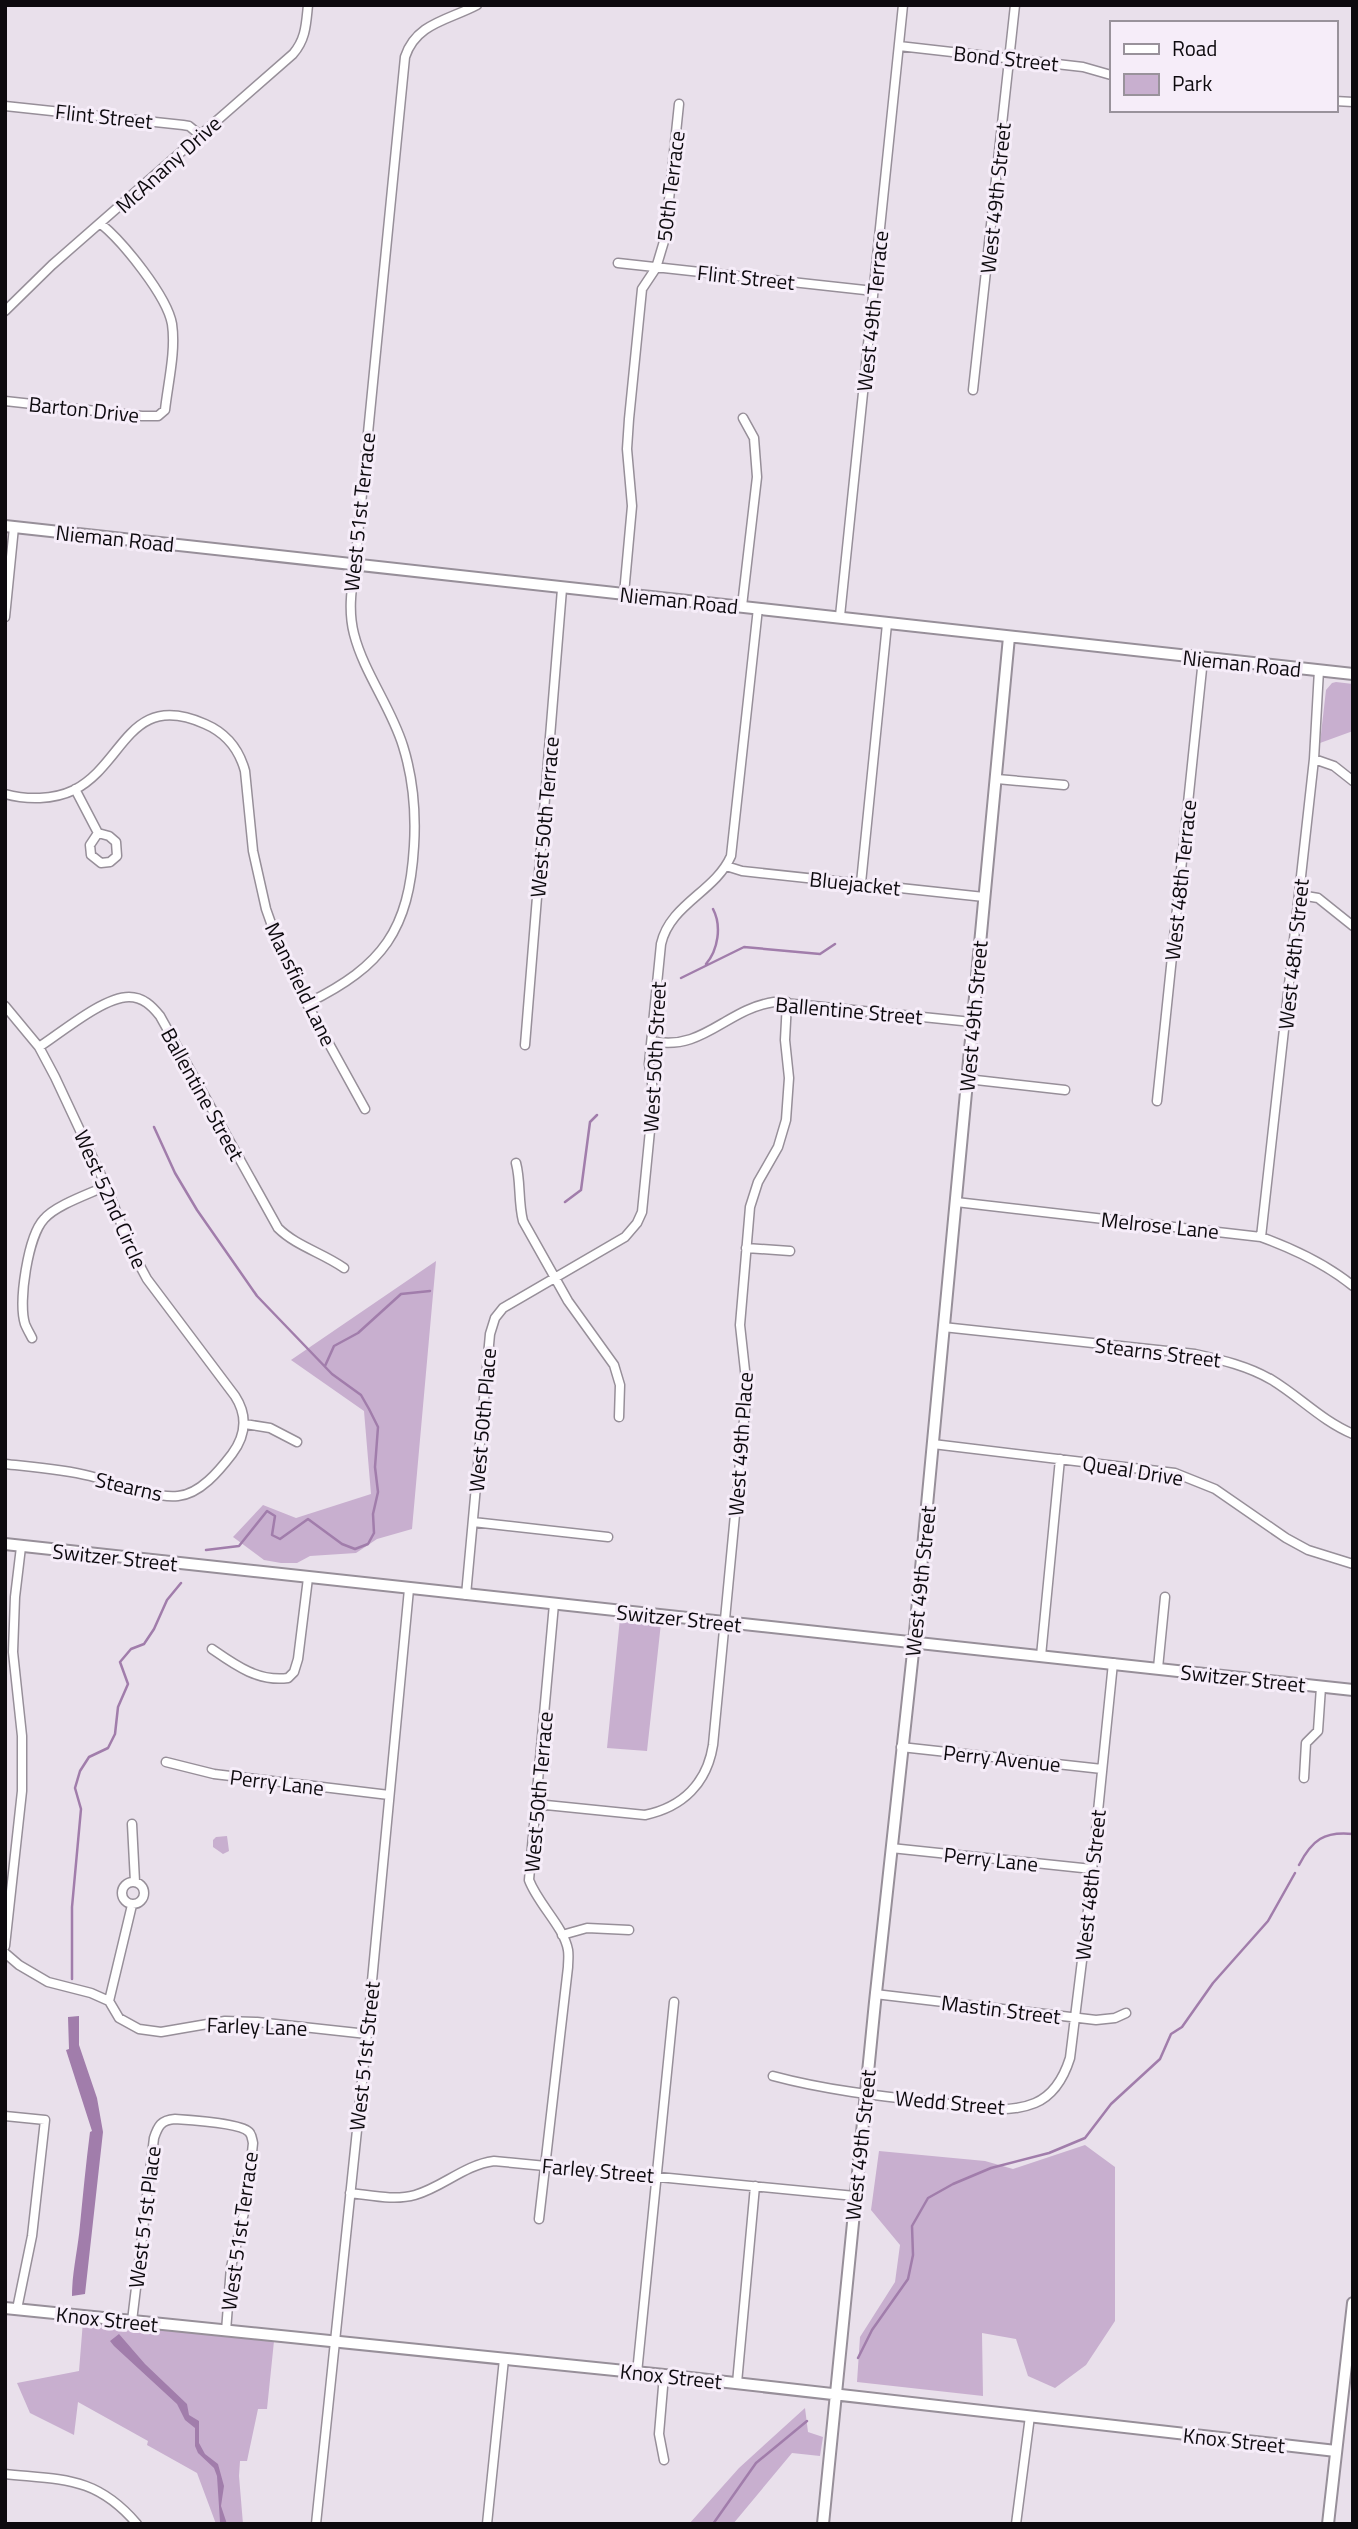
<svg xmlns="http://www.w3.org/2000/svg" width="1358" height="2529" viewBox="0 0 1358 2529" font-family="'Titillium Web',sans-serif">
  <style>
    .green { fill: #c8afcf }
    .water { fill: #a17dab }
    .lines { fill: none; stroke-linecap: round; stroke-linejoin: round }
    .stream { stroke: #a17dab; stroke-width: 2.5 }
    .street-casing { stroke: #978f99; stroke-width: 11 }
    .secondary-casing { stroke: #978f99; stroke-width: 14 }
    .street { stroke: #fff; stroke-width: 8 }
    .secondary { stroke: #fff; stroke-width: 10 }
    .labels { text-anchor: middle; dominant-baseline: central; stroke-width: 6; stroke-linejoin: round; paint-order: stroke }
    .street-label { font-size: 21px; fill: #0d0a0e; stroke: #f6edf9 }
  </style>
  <rect width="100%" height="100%" fill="#e9e0eb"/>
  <path class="green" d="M1336 682 1353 684V731L1320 743 1326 690 1332 683Z
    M436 1261 412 1529 377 1539 356 1553 310 1556 297 1563H281L264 1560 233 1537 263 1505 296 1518 371 1494 364 1411 291 1360Z
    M620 1618 661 1623 647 1751 607 1748Z
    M227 1836 229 1851 223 1854 213 1847V1840L216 1837Z
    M1085 2145 1115 2167V2321L1086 2365 1055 2388 1028 2376 1016 2339 982 2333 983 2396 857 2382 860 2337 895 2282 900 2245 871 2210 879 2151 985 2161 1013 2169Z
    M83 2321 274 2341 267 2409H258L247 2461H240L239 2476 243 2524H216L197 2473 147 2445 148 2441 78 2402 74 2435 30 2413 17 2383 79 2371Z
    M805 2408 808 2432 823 2437 820 2456 792 2453 733 2524H689L739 2468Z"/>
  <path class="water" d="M79 2016V2045L97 2098 103 2132 85 2294 72 2296C72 2272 78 2249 80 2225 83 2194 86 2163 90 2132L92 2131 66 2050 69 2049 68 2017Z
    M119 2334 145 2364 187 2404 189 2415 199 2421V2443L205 2454 218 2464 224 2486 221 2506 227 2524 220 2522 217 2476 214 2468 198 2453 195 2446V2428L185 2420 177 2404 114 2346 110 2341Z"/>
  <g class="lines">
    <path class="stream" d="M706 964C718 950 722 926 713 909
      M681 978 744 947 820 954 835 944
      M154 1127 175 1173 197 1210 257 1296 332 1374 361 1395 369 1409 378 1427 375 1467 378 1492 373 1514 374 1533 368 1544 355 1549 342 1544 308 1519 280 1539 272 1535 275 1516 267 1511 239 1546 206 1550
      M565 1202 581 1190 590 1122 597 1115
      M325 1366 334 1346 358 1333 401 1294 430 1291
      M1299 1865C1312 1840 1324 1831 1353 1834
      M72 1979V1907L81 1809 75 1788 80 1771 89 1757 108 1748 115 1734 118 1707 128 1684 120 1662 131 1649 144 1644 154 1629 167 1600 181 1583
      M858 2358 872 2330 908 2279 913 2255 912 2226 928 2198 953 2184 991 2168 1049 2153 1085 2138 1111 2104 1160 2059 1171 2034 1182 2027 1213 1983 1268 1921 1295 1873
      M713 2524 756 2463 807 2421"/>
    <g class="street-casing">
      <path id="street" d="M899 46 1083 67 1111 75
        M1335 101 1353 102
        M5 106 183 125 189 126 200 135
        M618 263 874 291
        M5 311 52 265 293 54C306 39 306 24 308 5
        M973 390 1015 5
        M5 401 142 416H158L165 410C168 383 176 351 172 324 167 296 123 242 101 224
        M624 594 632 506 627 449 629 419 642 289 656 268 665 238 679 104
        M742 606 757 477 754 438 743 418
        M840 616 903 5
        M5 617 14 527
        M1314 759 1334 766 1353 781
        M997 779 1064 785
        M75 789 98 833
        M5 794C27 800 53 800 74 790 125 764 128 690 205 724 226 733 239 749 245 771L253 851 266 909 278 943 301 993 365 1109
        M98 833 109 836 116 842 117 856 110 862 101 863 91 855 90 845Z
        M726 866 742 871 984 897
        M861 883 887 624
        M1300 895 1318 898 1353 926
        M308 1003C383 966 409 930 414 846 416 813 413 778 403 746 391 707 364 673 354 634 347 607 353 582 356 555L405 57C416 23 449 20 477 5
        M5 1006 39 1047 55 1077 106 1186 132 1251 147 1279 235 1396C248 1416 246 1435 232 1454 219 1471 200 1494 178 1496 156 1499 113 1482 90 1476 62 1469 33 1467 5 1464
        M652 1041C703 1052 726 1009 774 1002L972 1022
        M525 1045 562 589
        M39 1047C61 1033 103 997 129 997 143 997 152 1006 160 1016L278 1228C296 1246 323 1253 344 1268
        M967 1079 1065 1090
        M1157 1101 1203 659
        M516 1163C521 1182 518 1201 523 1221L568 1301 614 1365 620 1385 619 1417
        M956 1202 1261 1237C1294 1249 1326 1264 1353 1286
        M1261 1237 1314 759 1319 670
        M746 1248 790 1251
        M943 1327 1195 1354C1222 1360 1248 1366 1272 1380 1300 1397 1322 1421 1353 1434
        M32 1338C30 1334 27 1329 25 1324 18 1302 28 1236 44 1219 56 1205 89 1194 106 1186
        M245 1424 270 1428 297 1442
        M933 1444 1175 1473 1215 1489 1286 1538 1308 1550 1353 1564
        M473 1522 608 1537
        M466 1595 490 1334 495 1318 503 1308 625 1237 637 1223 642 1212 652 1110 653 1090 649 1064 661 944C670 904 715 892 731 856L758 608
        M212 1649C235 1665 258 1682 288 1678L294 1672 298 1659 308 1578
        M1041 1656 1060 1459
        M1158 1668 1165 1597
        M901 1747 1102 1769
        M166 1762 214 1774 389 1795
        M1304 1778 1306 1743 1318 1731 1321 1687
        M536 1804 645 1815C683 1807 707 1783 713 1745L747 1389 740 1325 750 1207 758 1182 778 1147 786 1120 789 1078 785 1040 787 1002
        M132 1824 135 1882
        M891 1848 1092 1869
        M122 1893a11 11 0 1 1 22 0a11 11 0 1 1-22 0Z
        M562 1935 587 1928 629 1930
        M5 1946 22 1791V1736L13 1652 15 1597 21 1547
        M5 1953 19 1965 48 1982 91 1993 109 2001 119 2018 139 2029 161 2032 225 2021 257 2022 367 2034
        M875 1994 1096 2020 1115 2018 1126 2013
        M109 2001 132 1905
        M773 2076C825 2090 879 2096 933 2102 965 2105 1004 2116 1035 2103 1054 2095 1064 2077 1070 2058L1087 1920 1113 1663
        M5 2116 45 2120 32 2236 17 2309
        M350 2193C370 2195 394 2201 415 2195 443 2187 464 2165 494 2161L855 2196
        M539 2219 568 1967C568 1962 569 1956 568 1950 564 1927 538 1904 529 1880L554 1604
        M132 2321 154 2138C158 2126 161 2120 175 2119 189 2120 241 2123 249 2132 252 2135 252 2139 253 2143L247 2200 231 2267 226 2331
        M637 2373 674 2002
        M737 2383 755 2186
        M664 2460 659 2434 664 2375
        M5 2474C63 2480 96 2476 137 2524
        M316 2524 367 2034 409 1589
        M487 2524 504 2359
        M1016 2524 1030 2416"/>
    </g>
    <g class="secondary-casing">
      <path id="secondary" d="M5 526 1353 674
        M5 1544 1353 1690
        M5 2308 664 2375 1336 2451
        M823 2524 875 2002 914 1643 1009 637
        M1328 2524 1353 2303"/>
    </g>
    <use href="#street" class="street"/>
    <use href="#secondary" class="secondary"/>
  </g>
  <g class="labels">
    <g class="street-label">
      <text transform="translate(1006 58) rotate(6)">Bond Street</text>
      <text transform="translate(104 116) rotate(6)">Flint Street</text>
      <text transform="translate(168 164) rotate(-42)">McAnany Drive</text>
      <text transform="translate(670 186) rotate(-83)">50th Terrace</text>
      <text transform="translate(995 198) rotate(-84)">West 49th Street</text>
      <text transform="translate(746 277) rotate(6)">Flint Street</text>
      <text transform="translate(872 311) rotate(-84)">West 49th Terrace</text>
      <text transform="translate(84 409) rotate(6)">Barton Drive</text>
      <text transform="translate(359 512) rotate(-84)">West 51st Terrace</text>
      <text transform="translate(115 538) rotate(6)">Nieman Road</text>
      <text transform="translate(679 600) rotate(6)">Nieman Road</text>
      <text transform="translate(1242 663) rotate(6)">Nieman Road</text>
      <text transform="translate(544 817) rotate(-85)">West 50th Terrace</text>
      <text transform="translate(1180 880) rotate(-84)">West 48th Terrace</text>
      <text transform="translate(855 883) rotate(6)">Bluejacket</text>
      <text transform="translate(1293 954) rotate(-84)">West 48th Street</text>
      <text transform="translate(301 984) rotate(64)">Mansfield Lane</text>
      <text transform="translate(849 1010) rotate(5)">Ballentine Street</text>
      <text transform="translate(973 1016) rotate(-85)">West 49th Street</text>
      <text transform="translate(654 1057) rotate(-87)">West 50th Street</text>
      <text transform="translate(203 1094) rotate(61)">Ballentine Street</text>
      <text transform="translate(111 1199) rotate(66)">West 52nd Circle</text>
      <text transform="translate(1160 1225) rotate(6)">Melrose Lane</text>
      <text transform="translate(1158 1352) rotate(7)">Stearns Street</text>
      <text transform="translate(482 1420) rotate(-85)">West 50th Place</text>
      <text transform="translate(740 1444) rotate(-86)">West 49th Place</text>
      <text transform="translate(1133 1470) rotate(9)">Queal Drive</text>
      <text transform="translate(129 1486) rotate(13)">Stearns</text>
      <text transform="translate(115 1557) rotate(6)">Switzer Street</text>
      <text transform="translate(920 1581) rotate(-84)">West 49th Street</text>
      <text transform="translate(679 1618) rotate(6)">Switzer Street</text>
      <text transform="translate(1243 1678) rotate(6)">Switzer Street</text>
      <text transform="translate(1002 1758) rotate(6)">Perry Avenue</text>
      <text transform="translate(277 1782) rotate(7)">Perry Lane</text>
      <text transform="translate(538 1792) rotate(-85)">West 50th Terrace</text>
      <text transform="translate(991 1859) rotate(6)">Perry Lane</text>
      <text transform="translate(1090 1885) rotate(-84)">West 48th Street</text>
      <text transform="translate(1001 2009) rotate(7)">Mastin Street</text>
      <text transform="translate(257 2026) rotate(2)">Farley Lane</text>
      <text transform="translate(364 2056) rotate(-84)">West 51st Street</text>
      <text transform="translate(950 2102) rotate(5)">Wedd Street</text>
      <text transform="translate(860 2145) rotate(-84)">West 49th Street</text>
      <text transform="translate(598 2170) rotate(5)">Farley Street</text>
      <text transform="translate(144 2217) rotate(-83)">West 51st Place</text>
      <text transform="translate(239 2231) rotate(-82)">West 51st Terrace</text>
      <text transform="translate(107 2319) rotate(6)">Knox Street</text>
      <text transform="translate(671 2376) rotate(6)">Knox Street</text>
      <text transform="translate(1234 2440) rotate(6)">Knox Street</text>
    </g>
  </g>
  <rect width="1358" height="2529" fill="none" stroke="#0d0a0e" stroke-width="14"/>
  <rect x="1110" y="21" width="228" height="91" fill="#f6edf9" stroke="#99929b" stroke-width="2"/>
  <rect x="1124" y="44" width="35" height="10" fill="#ffffff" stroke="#99929b" stroke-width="2"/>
  <text x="1172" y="56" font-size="21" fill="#0d0a0e">Road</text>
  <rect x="1124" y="74" width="35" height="21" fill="#c8afcf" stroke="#99929b" stroke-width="2"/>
  <text x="1172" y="91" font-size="21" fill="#0d0a0e">Park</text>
</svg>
